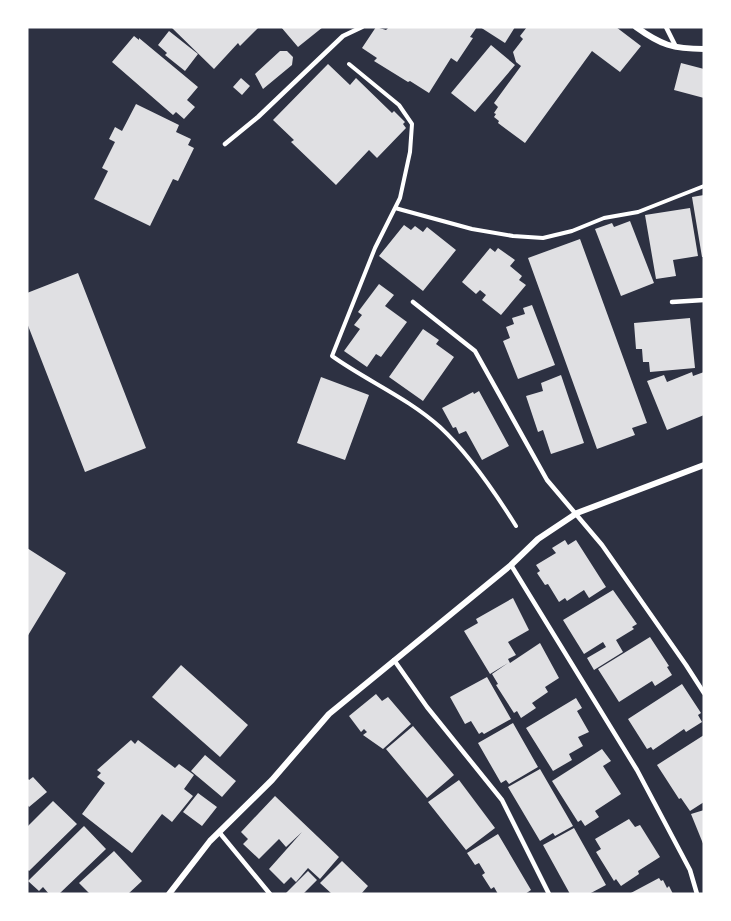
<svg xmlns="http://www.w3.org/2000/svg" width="731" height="921" viewBox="0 0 731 921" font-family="Inter,sans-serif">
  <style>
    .building { fill: #e0e0e3 }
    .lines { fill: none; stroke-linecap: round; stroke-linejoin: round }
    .path { stroke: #fff; stroke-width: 4 }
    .service { stroke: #fff; stroke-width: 4.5 }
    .minor { stroke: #fff; stroke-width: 6 }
  </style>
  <rect width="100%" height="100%" fill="#2d3142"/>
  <path class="building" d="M171 27H259L240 46 238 43 214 69Z
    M281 27H323L298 47Z
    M376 27 386 30 389 27H477L470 37 473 38 457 62 451 58 429 93 410 81 408 82 374 61 377 58 362 48Z
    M480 27H515L505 43Z
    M527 27H616L641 46 620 72 592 51 525 143 498 123 499 121 494 117 496 114 494 113 498 107 494 103 521 66 516 62 513 52 523 39 520 36Z
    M169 31 198 54 185 71 165 55 167 53 158 45Z
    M134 36 139 40V38L198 87 187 100 195 107 184 119 176 112 173 115 112 62Z
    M491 45 515 65 475 112 451 93Z
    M280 51H287L293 57 292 65 263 89 255 74Z
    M681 63 704 69V98L674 90Z
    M328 64 350 85 356 78 392 113 394 111 405 122 403 124 406 128 377 158 369 150 336 185 291 142 294 140 273 120Z
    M241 78 250 86 242 95 233 87Z
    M136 104 179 125 176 132 191 139 188 145 194 148 178 181 173 179 150 226 94 199 108 171 102 168 115 142 109 139 115 127 122 131Z
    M704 195V257H702L692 197Z
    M690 208 698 256 673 260 676 276 656 279 645 215Z
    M630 221 654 283 621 296 595 229 612 223 614 227Z
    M404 225 411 230 415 226 423 232 427 227 456 250 423 291 379 256Z
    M580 239 647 423 632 428 635 435 597 449 528 258Z
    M490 248 495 252 498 248 515 260 510 266 522 276 519 280 526 285 501 315 482 300 486 295 480 290 476 294 462 282Z
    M78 273 146 448 85 472 27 323V293Z
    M379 284 394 295 385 306 407 322 381 357 376 354 367 367 344 351 360 329 354 325 362 315 358 312Z
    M532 305 555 365 518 379 503 341 510 338 506 327 514 324 512 318 525 314 523 308Z
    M690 318 695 368 650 372 649 362H643L642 349H636L634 323Z
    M423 329 439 340 436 344 454 357 423 401 389 377Z
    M692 372 693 376 704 372V415L667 430 647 381 664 375 667 382Z
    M561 375 584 443 551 454 543 430 538 432 526 396 543 391 541 383Z
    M321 377 369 395 345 460 297 443Z
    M479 391 509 446 482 460 466 431 459 434 456 427 453 428 442 408 473 392 474 394Z
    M565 540 568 545 576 540 606 587 589 598 584 590 567 601 565 598 559 602 548 584 545 585 537 573 540 571 536 565 556 553 552 548Z
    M27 548 66 573 27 637Z
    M613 590 637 624 632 627 634 629 616 640 623 652 594 670 587 658 606 647 603 642 584 654 563 620Z
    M513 598 529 630 508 642 516 655 508 659 510 663 540 643 559 678 545 687 548 692 532 703 536 708 521 718 517 711 514 713 496 685 498 684 492 674 508 663 490 674 464 631 478 623 476 619Z
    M650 637 669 666 667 667 672 675 655 686 652 681 619 702 598 669Z
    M181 665 248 725 220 757 152 697Z
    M487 677 511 719 484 734 482 732 479 734 471 721 465 724 450 697Z
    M682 684 701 713 698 715 702 722 686 732 684 729 653 750 651 747 647 749 628 719Z
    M376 694 382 701 388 697 411 724 383 749 363 735 367 732 364 729 361 732 349 716Z
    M576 698 582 708 577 711 589 732 578 737 583 746 569 754 572 760 553 771 526 728Z
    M513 723 538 767 509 784 506 780 501 783 478 743Z
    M413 726 454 775 427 798 386 749Z
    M704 735V802L690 811 681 798 679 799 657 765Z
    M131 740 135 744 138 740 175 768 179 764 194 775 184 789 193 796 172 822 162 814 132 853 82 814 105 783 97 777 101 773 97 770Z
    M602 749 611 761 603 766 621 794 595 811 599 817 585 826 581 820 578 822 552 781Z
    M205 755 236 781 222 797 191 771Z
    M540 769 573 826 555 836 553 833 540 841 508 787Z
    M33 777 47 792 29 807 27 804V778L29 780Z
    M459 780 495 828 466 850 428 802Z
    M198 793 217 807 202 826 183 812Z
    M275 796 339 857 320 879 308 868 296 882 291 877 284 884 269 869 302 832 286 847 279 839 259 859 243 844 248 839 241 832Z
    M53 801 77 824 29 871 27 869V827Z
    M704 810V846L691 814Z
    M629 819 635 827 640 825 660 857 638 871 639 874 621 886 616 879 614 881 596 852 601 849 595 839Z
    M84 826 106 849 59 894H49L43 887 39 891 28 881Z
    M574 828 606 885 589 894H570L543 845Z
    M498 834 531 890 525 894H498L494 887 491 889 482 875 485 873 479 863 475 865 467 853Z
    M114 851 142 881 128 894H90L79 883Z
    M342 861 368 886 361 894H332L320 883Z
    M308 871 317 880 303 894H287L286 893Z
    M659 878 661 881 663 880 667 888 669 886 673 894H629Z"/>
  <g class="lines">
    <path class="path" d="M349 64 399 105 412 124 410 152 400 198 375 248 332 356C367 381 408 398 440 427 467 452 496 494 516 526
      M395 208 472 229 513 236 543 238 572 231 604 218 638 212 704 186"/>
    <path class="service" d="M666 27 676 47
      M225 144 258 117 343 36 362 27
      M413 302 475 351 547 480 602 545 686 665 704 693
      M672 302 704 300
      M511 565 637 770 690 870 697 894
      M394 660 427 707 502 800 549 894
      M219 832 270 894"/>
    <path class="minor" d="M636 27C661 45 673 49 704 49
      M169 894 210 841 272 780 329 714 511 565 538 539 577 513 704 465"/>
  </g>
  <rect width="731" height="921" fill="none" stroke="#ffffff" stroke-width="57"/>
</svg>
